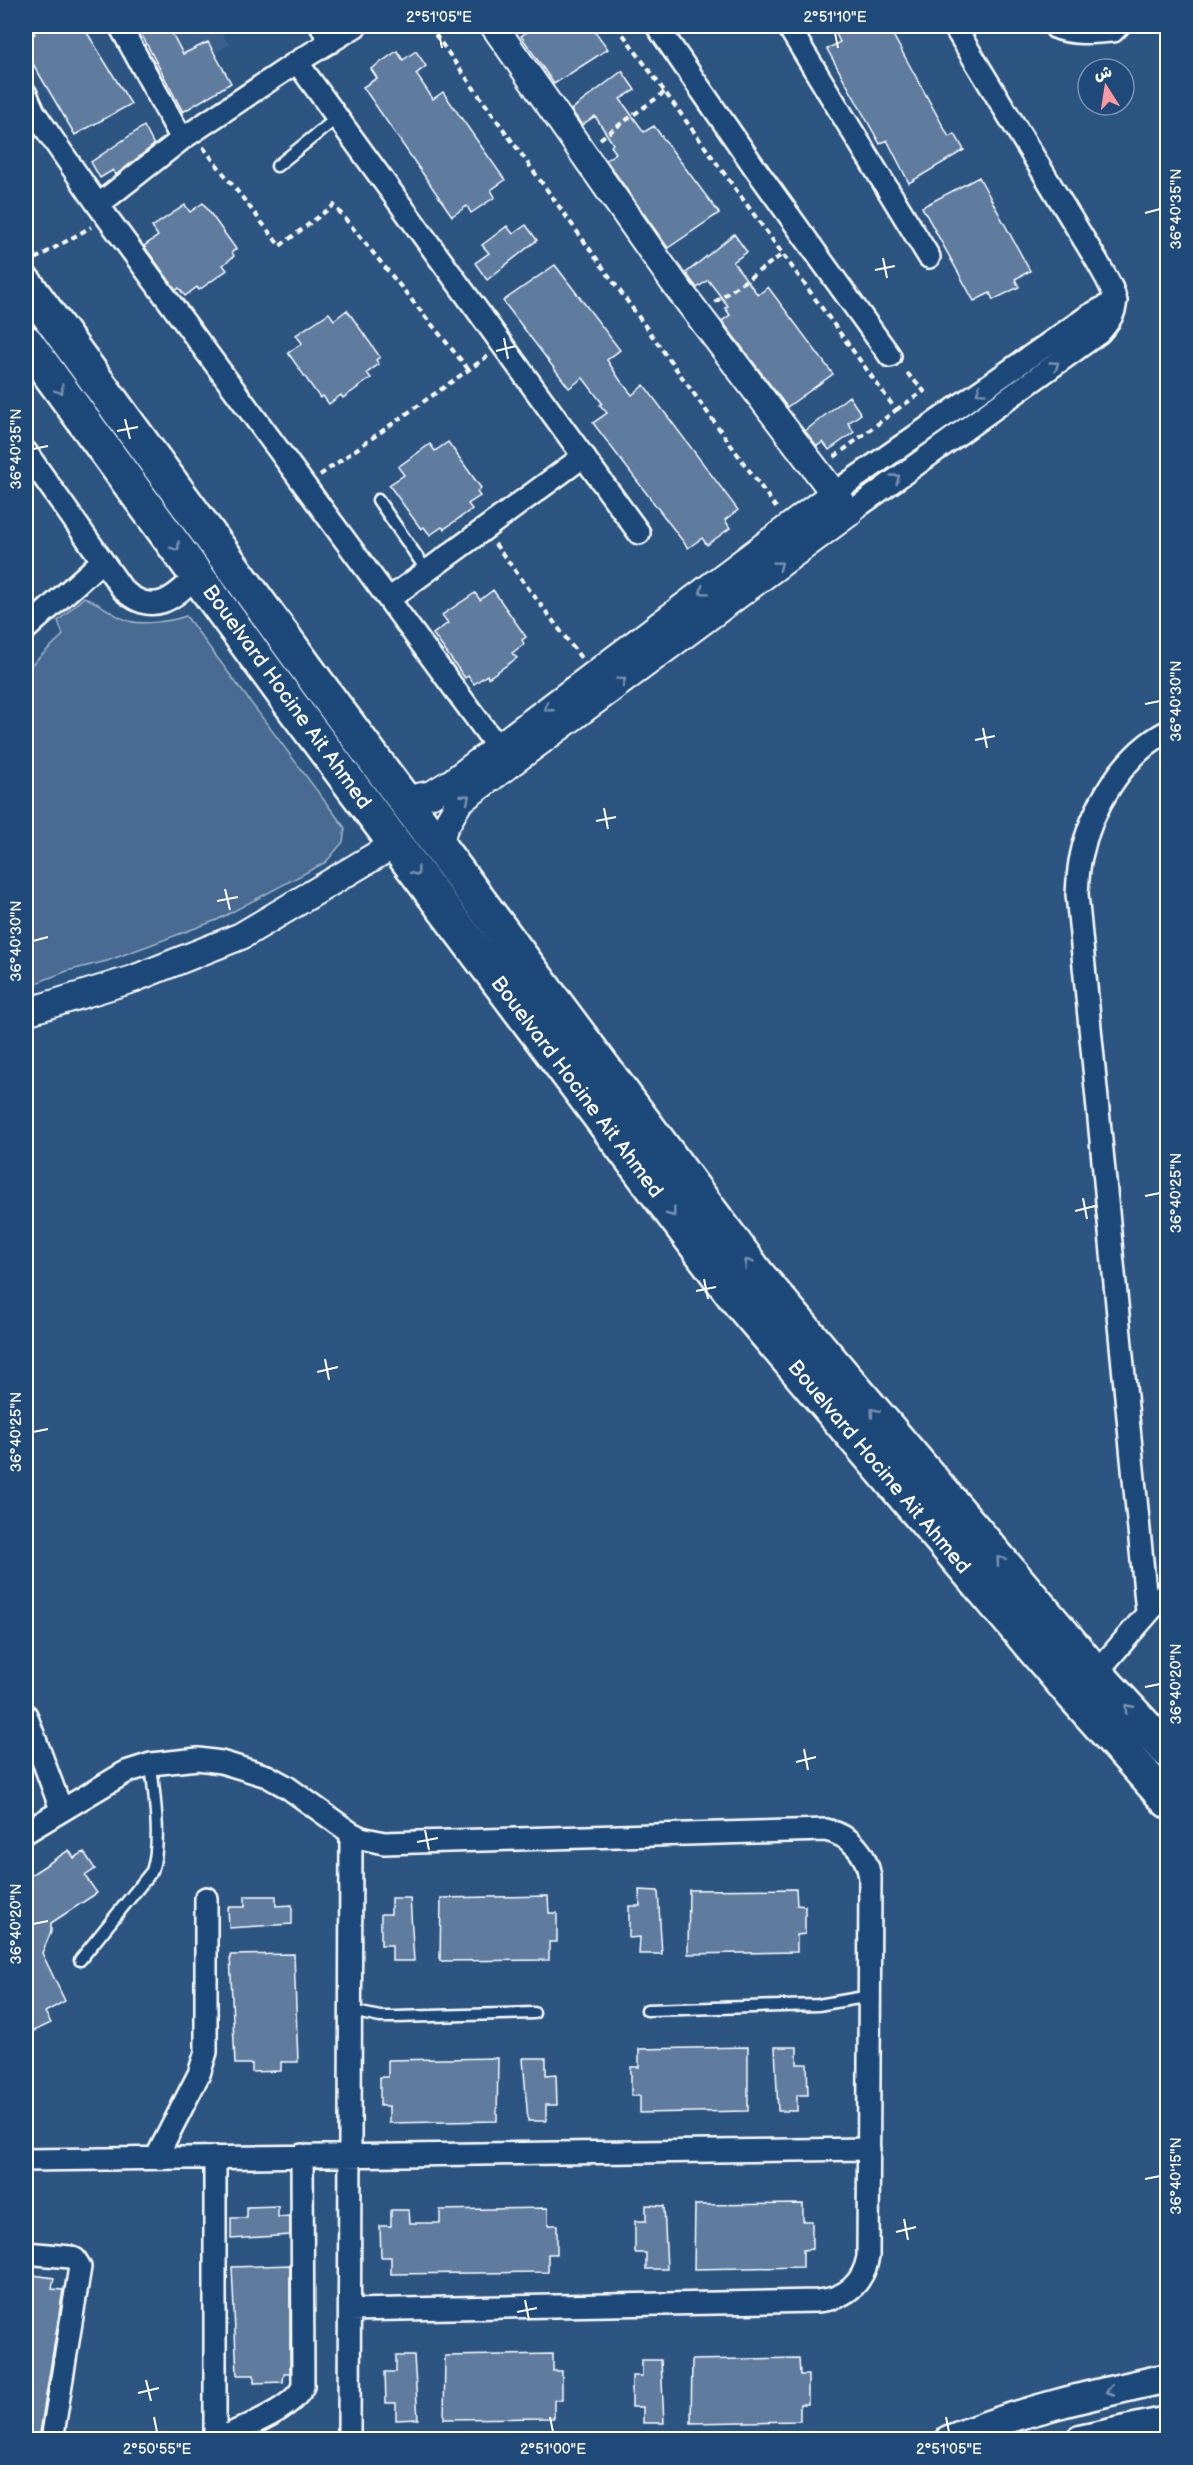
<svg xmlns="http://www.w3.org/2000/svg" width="1193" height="2465" viewBox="0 0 1193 2465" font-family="'Balsamiq Sans','Playpen Sans Arabic',sans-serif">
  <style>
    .built { fill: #3b618b }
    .green { fill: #486b92; stroke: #a4b5c8; stroke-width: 1.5 }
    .building { fill: #5e7c9f; stroke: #fff; stroke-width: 1.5 }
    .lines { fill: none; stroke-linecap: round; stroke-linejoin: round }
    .service-casing { stroke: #fff; stroke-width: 15 }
    .minor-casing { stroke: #fff; stroke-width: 26 }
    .tertiary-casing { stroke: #fff; stroke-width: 30 }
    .secondary-casing { stroke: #fff; stroke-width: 33 }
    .primary-casing { stroke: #fff; stroke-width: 38 }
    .path { stroke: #fff; stroke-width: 4; stroke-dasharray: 6 4.5; stroke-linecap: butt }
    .service { stroke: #1f4a7a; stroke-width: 10 }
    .minor { stroke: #1f4a7a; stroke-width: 21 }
    .tertiary { stroke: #1f4a7a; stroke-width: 26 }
    .secondary { stroke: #1f4a7a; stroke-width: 28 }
    .primary { stroke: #1f4a7a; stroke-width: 33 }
    .oneway { stroke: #7992af }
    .ticks { fill: none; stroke: #fff; stroke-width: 2 }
    .labels { text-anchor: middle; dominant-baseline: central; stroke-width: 4.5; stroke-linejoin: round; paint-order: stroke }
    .street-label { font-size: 21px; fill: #fff; stroke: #1f4a7a }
    .neatline { fill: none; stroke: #fff; stroke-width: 2 }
    .ticks-label { font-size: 15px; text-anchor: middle; fill: #fff }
  </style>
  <rect width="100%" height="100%" fill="#2c5582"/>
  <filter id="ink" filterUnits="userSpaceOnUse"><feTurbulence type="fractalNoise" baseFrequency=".0167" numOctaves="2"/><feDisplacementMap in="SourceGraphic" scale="12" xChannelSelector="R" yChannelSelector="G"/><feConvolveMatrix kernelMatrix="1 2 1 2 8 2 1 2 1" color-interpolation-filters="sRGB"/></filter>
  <g filter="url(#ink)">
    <path class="built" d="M137 26H222L223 35 229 45 214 53 231 83 183 112Z"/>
    <path class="green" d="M84 597C102 604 111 614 126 620 140 626 172 621 186 616L345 828 343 842 326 862 217 920 107 961 67 971 26 987V670L63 635 58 621Z"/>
    <path class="building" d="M30 26H83L131 104 75 135 26 52V40L35 34Z
      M137 26H168L183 54 208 42 231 83 183 112Z
      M536 26H591L608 49 554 84 521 36Z
      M842 26H888L949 137 955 134 964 150 909 183 887 140 880 144 827 49 840 42 834 30Z
      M397 51 403 60 416 51 426 66 416 74 433 99 443 92 505 180 491 190 495 197 471 213 467 206 452 216 363 87 377 78 371 69Z
      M622 71 635 90 620 99 644 132 654 126 719 213 668 248 606 160 616 153 611 146 613 144 595 116 582 125 571 110Z
      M144 126 154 145 116 175 113 170 100 178 91 162Z
      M979 177 1030 271 1015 279 1019 287 993 300 990 293 974 301 922 207Z
      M203 203 236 249 232 252 234 256 223 265 227 270 199 290 197 287 185 296 179 288 176 290 144 246 158 236 152 227 185 205 190 212Z
      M526 225 537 240 487 280 475 263 489 253 482 245 507 226 513 234Z
      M734 234 747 252 733 262 758 295 768 287 833 374 787 407 722 321 730 315 725 308 728 306 708 280 697 288 686 273Z
      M555 265 620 350 607 360 620 380 632 395 644 385 738 510 725 520 730 528 707 545 702 538 688 548 593 423 607 413 600 405 602 403 583 378 569 388 503 301Z
      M347 310 380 357 376 360 379 364 367 373 371 378 343 398 341 395 329 404 323 396 320 398 288 353 302 343 296 335 329 313 334 320Z
      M849 396 861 414 848 423 854 432 829 450 823 442 817 446 805 431Z
      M448 442 481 488 477 492 480 496 468 504 472 509 444 529 442 527 430 535 424 527 421 529 389 485 404 475 398 467 430 444 435 451Z
      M493 590 526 637 522 640 524 644 512 653 517 658 488 678 487 675 474 684 468 676 465 678 433 634 448 623 442 615 475 593 480 600Z
      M69 1850 74 1858 84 1852 95 1869 85 1876 97 1893 51 1923V1932L42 1953 65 2001 45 2012 51 2023 32 2032 26 2019V1878Z
      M796 1889 797 1905 805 1906V1934L797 1935V1952L688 1954 689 1890Z
      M639 1890 658 1891 662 1954H639L640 1937 629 1938V1906H640Z
      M245 1896H276V1906L292 1905V1924L229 1928 228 1907H245Z
      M548 1896 549 1913H557V1942H549V1960L440 1961 441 1898Z
      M391 1898H410L414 1961H392V1945H381V1914H391Z
      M294 1954 298 2062H281V2071L252 2072V2064H235L230 1955Z
      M748 2047V2111L640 2113V2096H631V2067H639V2049Z
      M775 2047H797V2064H807L808 2095H797V2111H778Z
      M498 2058 497 2121 389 2123V2106H380V2077H388V2060Z
      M523 2058H546V2075L556 2074 557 2105H546V2121H528Z
      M803 2204V2221H812V2249L803 2250V2267L694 2269 695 2205Z
      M646 2205 664 2206 667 2269H646V2253H635V2221H646Z
      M278 2206V2217L290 2216V2235L231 2239V2218H247V2207Z
      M548 2208V2225H557V2254H548V2272L391 2274V2257H381L380 2226H391V2210H409L410 2223H440V2210Z
      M290 2265V2373H284L283 2382 254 2383V2375H237L232 2267Z
      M26 2274 54 2278 52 2289 63 2290 39 2439H26Z
      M553 2354V2371H562V2400H554V2418L444 2419 445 2356Z
      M396 2356H414L418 2419 396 2420V2403H386L385 2372H396Z
      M799 2358 800 2375H808V2404H800V2421L691 2423 692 2360Z
      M642 2360H661L664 2423H643V2407H632V2376H642Z"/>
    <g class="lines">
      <g class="service-casing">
        <path id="service" d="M1050 26 1052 32C1073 41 1095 38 1116 36L1126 26
          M277 166 338 117
          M378 500 427 571
          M80 1960 152 1871C162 1841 154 1796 151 1764
          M647 2010 818 2005 870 1996
          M351 2011 380 2017H397L534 2013"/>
      </g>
      <g class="minor-casing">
        <path id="minor" d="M120 26 182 139
          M321 26 331 42
          M657 26 755 168 890 356
          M788 26 929 257
          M297 62 639 533
          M26 94 34 112 98 205 507 760
          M98 205 182 139 297 62 356 26
          M26 452 123 590C153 617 174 599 197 575
          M834 493 1088 316 1116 301
          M849 513 1099 333C1127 304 1114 293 1097 261L954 26
          M389 599 584 456
          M26 629 102 561
          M1147 1612 1077 894C1078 882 1078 869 1081 857 1091 809 1123 754 1168 731
          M1096 1673 1168 1590
          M26 1715 61 1809
          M26 1832 126 1772 151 1764 198 1759 221 1762 267 1776 287 1787 351 1833 361 1838 384 1843 826 1830C851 1836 866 1852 870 1877L868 2257C863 2284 845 2299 817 2301L350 2310
          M215 2157V2440
          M156 2158 199 2074 206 2052V1898
          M26 2160 869 2149
          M26 2253 70 2257 75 2259 80 2267 52 2440
          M217 2440C241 2428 293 2410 303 2386L302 2155
          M349 2440 351 1833"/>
      </g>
      <g class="tertiary-casing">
        <path id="tertiary" d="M404 800 432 794 452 782 834 493
          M440 848 443 830 460 801 849 513 674 283 494 26
          M26 1012 133 979 241 936 395 844"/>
      </g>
      <g class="secondary-casing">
        <path id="secondary" d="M949 2440C1019 2411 1094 2394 1168 2378
          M1080 2440 1168 2421"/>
      </g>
      <g class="primary-casing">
        <path id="primary" d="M26 284 324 692 758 1275 1096 1673 1168 1751
          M26 342 295 710 734 1296 1073 1695 1168 1801"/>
      </g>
      <path class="path" d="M429 26 777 509
        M617 26 896 410 833 458
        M600 139 665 92
        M203 147 280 246 334 205 469 370
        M35 259 91 227
        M715 302 783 254
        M896 410 924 391 904 370
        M320 475 488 356
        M495 544 581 658"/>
      <use href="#service" class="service"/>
      <use href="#minor" class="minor"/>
      <use href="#tertiary" class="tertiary"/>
      <use href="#secondary" class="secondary"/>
      <use href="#primary" class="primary"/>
    </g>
    <defs><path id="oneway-chevron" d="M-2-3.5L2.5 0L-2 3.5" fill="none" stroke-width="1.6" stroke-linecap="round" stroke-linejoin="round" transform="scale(1.5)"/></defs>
    <g class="oneway">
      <use href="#oneway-chevron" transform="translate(1055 365) rotate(-36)"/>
      <use href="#oneway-chevron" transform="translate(60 390) rotate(54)"/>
      <use href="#oneway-chevron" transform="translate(980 391) rotate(145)"/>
      <use href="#oneway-chevron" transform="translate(896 478) rotate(-36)"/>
      <use href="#oneway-chevron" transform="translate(176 547) rotate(54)"/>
      <use href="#oneway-chevron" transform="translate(779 565) rotate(-37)"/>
      <use href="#oneway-chevron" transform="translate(703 591) rotate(143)"/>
      <use href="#oneway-chevron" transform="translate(622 681) rotate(-37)"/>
      <use href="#oneway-chevron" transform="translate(548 708) rotate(142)"/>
      <use href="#oneway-chevron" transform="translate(466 798) rotate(-39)"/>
      <use href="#oneway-chevron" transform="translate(416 872) rotate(53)"/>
      <use href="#oneway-chevron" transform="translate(672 1213) rotate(53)"/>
      <use href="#oneway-chevron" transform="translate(748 1263) rotate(-127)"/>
      <use href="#oneway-chevron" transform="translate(874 1412) rotate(-130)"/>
      <use href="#oneway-chevron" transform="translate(1000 1560) rotate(-131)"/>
      <use href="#oneway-chevron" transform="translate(1128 1708) rotate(-132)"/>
      <use href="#oneway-chevron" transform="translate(1110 2391) rotate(168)"/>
    </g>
  </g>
  <path class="ticks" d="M439 33 442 48M835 33 838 48M1145 213 1160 209M883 258 887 278M875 270 895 266M504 338 508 359M496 351 516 346M125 419 130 439M117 431 138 427M33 449 48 446M1145 704 1160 701M983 728 987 748M975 740 995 736M604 808 608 829M596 821 616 817M225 889 230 910M217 901 238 897M33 941 48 937M1145 1196 1160 1193M1083 1198 1087 1219M1075 1211 1095 1206M704 1279 708 1299M696 1291 716 1287M325 1359 329 1380M317 1372 338 1367M33 1432 48 1429M1145 1687 1160 1684M804 1749 808 1770M796 1762 816 1757M425 1830 429 1850M417 1842 438 1838M33 1924 48 1921M1145 2179 1160 2176M904 2219 908 2240M896 2232 916 2227M525 2300 529 2320M517 2312 537 2308M146 2380 151 2401M138 2393 159 2388M154 2417 157 2432M550 2417 553 2432M946 2417 949 2432"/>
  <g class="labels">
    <g class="street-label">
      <text transform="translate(287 697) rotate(54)">Bouelvard Hocine Ait Ahmed</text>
      <text transform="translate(577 1087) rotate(53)">Bouelvard Hocine Ait Ahmed</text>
      <text transform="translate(879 1467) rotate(50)">Bouelvard Hocine Ait Ahmed</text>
    </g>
  </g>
  <rect width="1193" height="2465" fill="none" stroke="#1f4a7a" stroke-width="66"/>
  <g transform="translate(1106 87) rotate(348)"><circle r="28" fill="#1f4a7a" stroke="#7992af" stroke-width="1.5"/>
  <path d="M0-4.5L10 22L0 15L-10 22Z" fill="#ff9aa2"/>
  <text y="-9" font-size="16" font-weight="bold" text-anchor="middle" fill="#ffffff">ش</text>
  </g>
  <rect x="33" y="33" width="1127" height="2399" class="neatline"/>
  <g class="ticks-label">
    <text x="439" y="22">2°51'05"E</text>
    <text x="835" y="22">2°51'10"E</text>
    <text transform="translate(1176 209) rotate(-90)" y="5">36°40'35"N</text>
    <text transform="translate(16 449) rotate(-90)" y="5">36°40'35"N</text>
    <text transform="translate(1176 701) rotate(-90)" y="5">36°40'30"N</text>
    <text transform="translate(16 941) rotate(-90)" y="5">36°40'30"N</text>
    <text transform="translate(1176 1193) rotate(-90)" y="5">36°40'25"N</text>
    <text transform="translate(16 1432) rotate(-90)" y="5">36°40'25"N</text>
    <text transform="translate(1176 1684) rotate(-90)" y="5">36°40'20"N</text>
    <text transform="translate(16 1924) rotate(-90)" y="5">36°40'20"N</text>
    <text transform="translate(1176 2176) rotate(-90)" y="5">36°40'15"N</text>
    <text x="157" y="2454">2°50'55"E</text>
    <text x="553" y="2454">2°51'00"E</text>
    <text x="949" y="2454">2°51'05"E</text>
  </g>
</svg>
